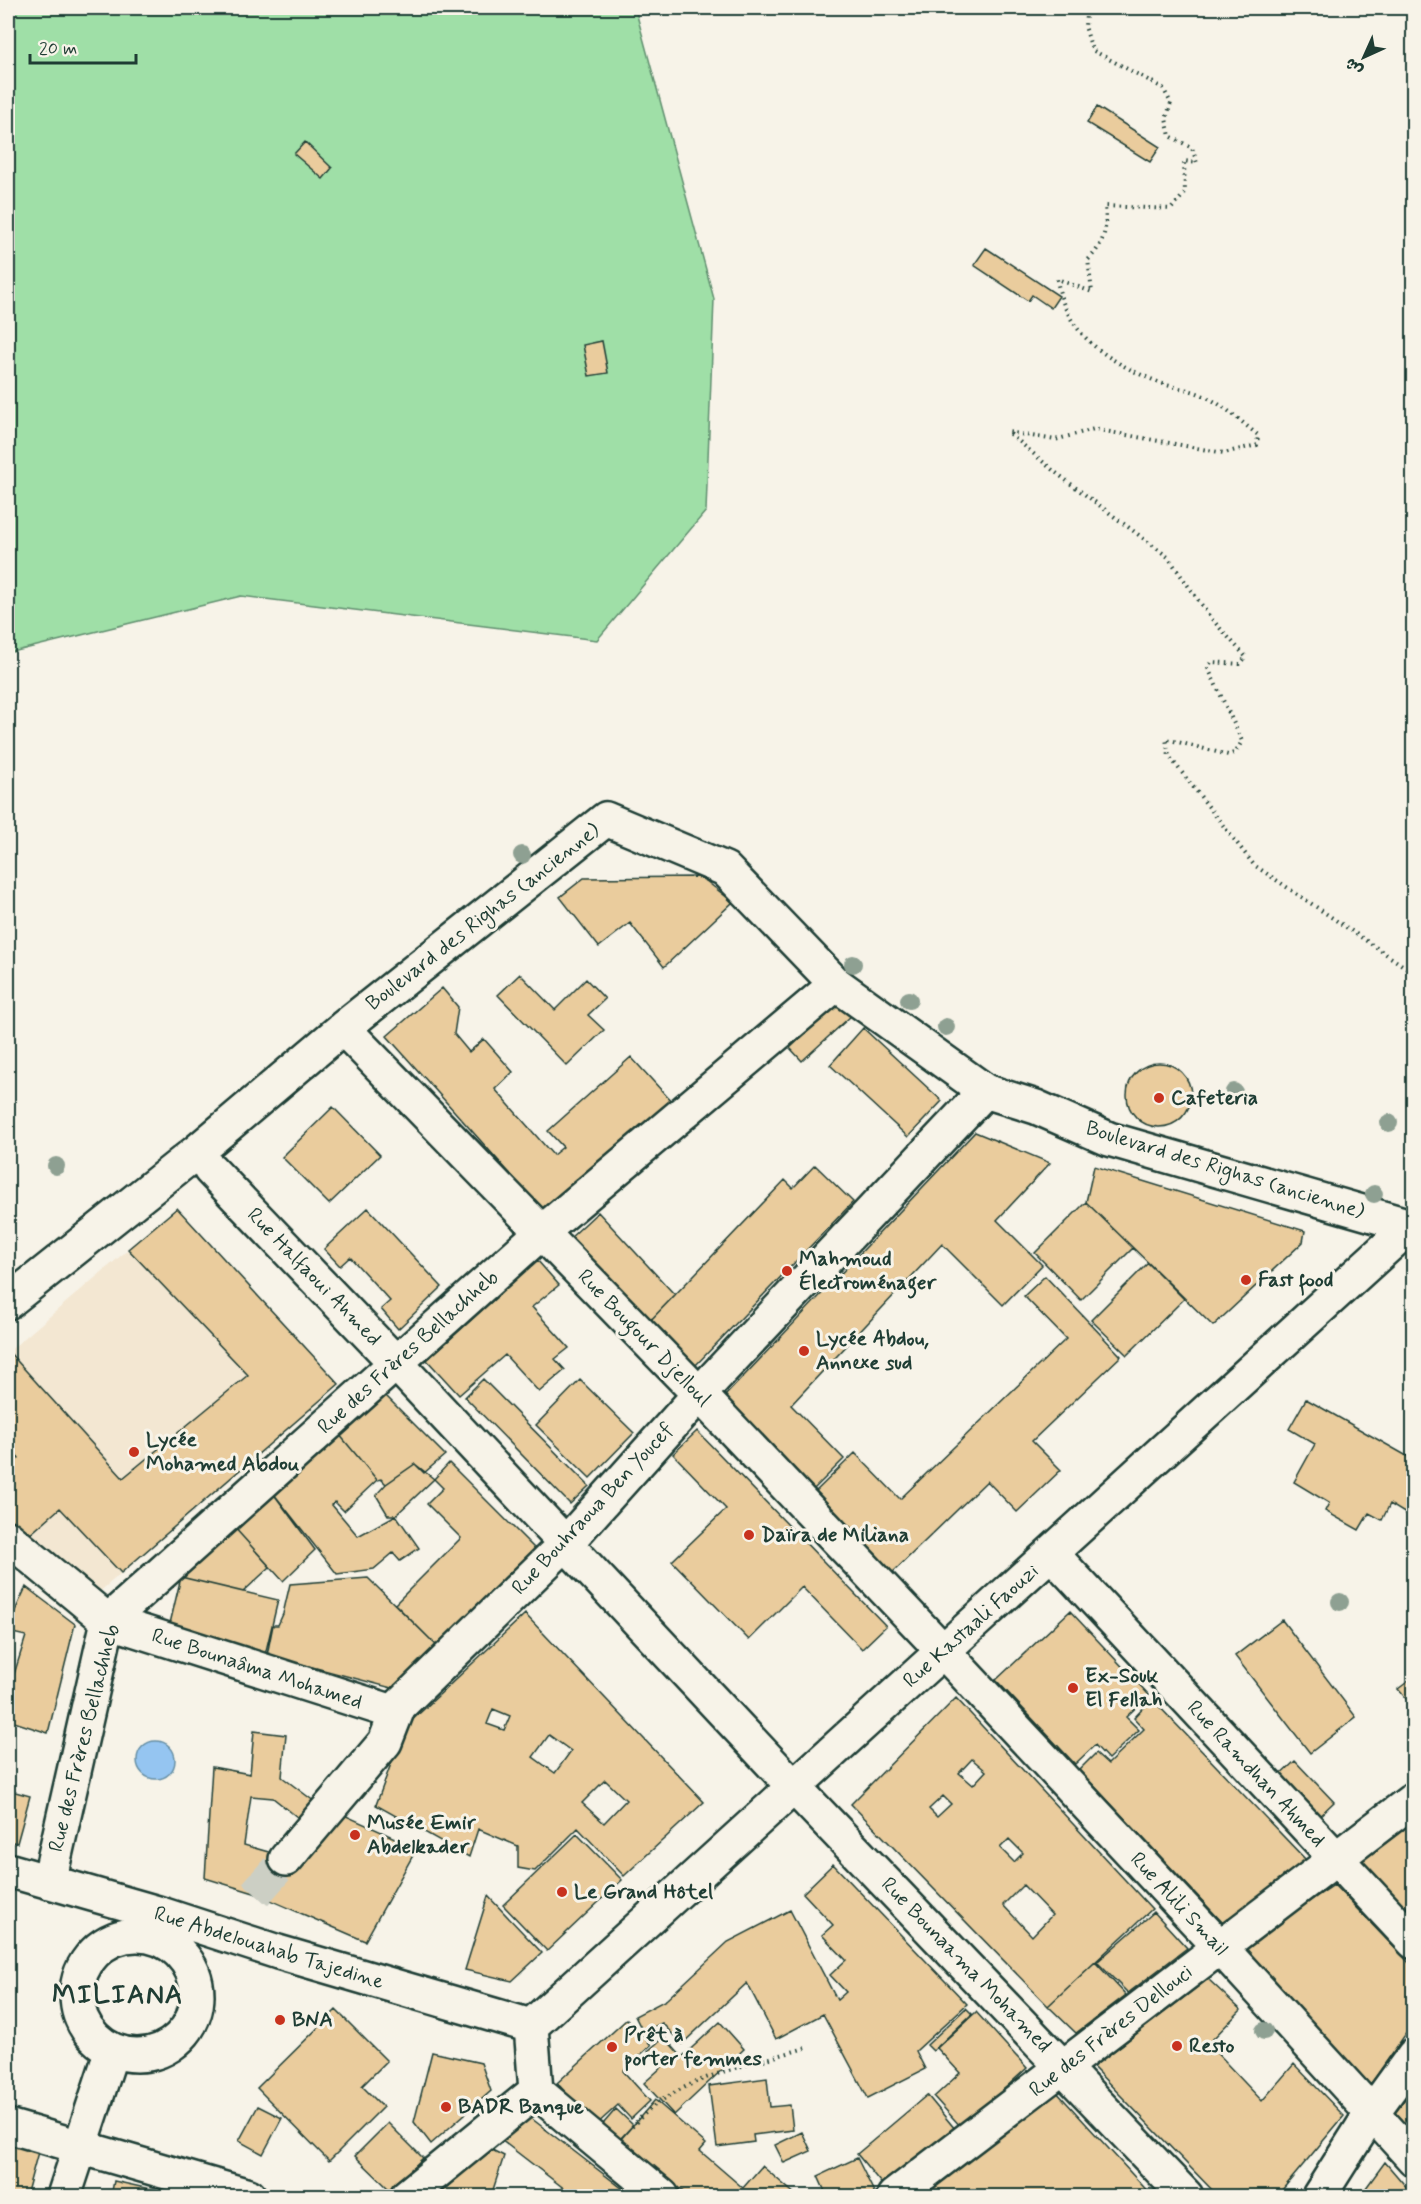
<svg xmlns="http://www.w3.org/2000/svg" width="1421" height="2204" viewBox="0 0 1421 2204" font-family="Mynerve,'Playpen Sans Arabic',sans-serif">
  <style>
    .built { fill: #f3e7d2 }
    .green { fill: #9fdfa7; stroke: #5f8e6e; stroke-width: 1.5 }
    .water { fill: #95c5f1; stroke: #668fa5; stroke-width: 1.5 }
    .building { fill: #eacc9d; stroke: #1f3d34; stroke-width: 1.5; fill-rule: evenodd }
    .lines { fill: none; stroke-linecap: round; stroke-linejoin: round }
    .minor-tunnel { stroke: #cccfc4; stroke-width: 33; stroke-dasharray: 33 16; stroke-linecap: butt }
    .minor-casing { stroke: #1f3d34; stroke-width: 38 }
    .path { stroke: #1f3d34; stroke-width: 4; stroke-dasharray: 1.5 4.5; stroke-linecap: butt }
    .minor { stroke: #f7f3e8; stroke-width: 33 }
    .tree { fill: #8ea092 }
    .poi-dot { fill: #c8321e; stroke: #f7f3e8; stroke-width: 2 }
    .labels { text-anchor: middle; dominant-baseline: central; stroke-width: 6; stroke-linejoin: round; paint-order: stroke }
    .street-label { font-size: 21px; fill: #1f3d34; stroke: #f7f3e8 }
    .poi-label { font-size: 21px; font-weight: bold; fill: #1f3d34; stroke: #f7f3e8; text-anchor: start }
    .district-label { font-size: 27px; font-weight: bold; letter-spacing: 1.5px; fill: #1f3d34; stroke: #f7f3e8 }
  </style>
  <rect width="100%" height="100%" fill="#f7f3e8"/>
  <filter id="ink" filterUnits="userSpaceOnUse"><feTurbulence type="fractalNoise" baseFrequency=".0167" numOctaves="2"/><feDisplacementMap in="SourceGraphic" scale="12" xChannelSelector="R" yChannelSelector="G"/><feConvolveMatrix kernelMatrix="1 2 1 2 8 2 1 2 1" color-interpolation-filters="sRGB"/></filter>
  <g filter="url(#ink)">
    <path class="built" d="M177 1208 339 1384 97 1594 8 1521V1352Z"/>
    <path class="green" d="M8 8H635L714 299 706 511 597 640 241 596 8 653Z"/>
    <path class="water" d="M137 1760a19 19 0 1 1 38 0a19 19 0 1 1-38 0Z"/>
    <path class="building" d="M1097 107 1160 147 1150 162 1087 123Z
      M305 142 332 168 323 179 294 154Z
      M986 248 1059 296 1051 308 1032 295 1028 301 974 265Z
      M602 341 608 373 589 376 583 345Z
      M701 877 733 902 664 967 630 923 599 947 560 897 584 878Z
      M520 974 555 1010 586 979 605 999 588 1015 604 1030 567 1066 498 995Z
      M442 988 458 1007 454 1034 469 1052 484 1039 513 1072 495 1089 553 1155 563 1147 548 1131 631 1057 673 1103 547 1215 387 1036Z
      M838 1003 851 1016 802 1061 790 1048Z
      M863 1028 942 1101 908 1137 830 1065Z
      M1127 1095a32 32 0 1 1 64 0a32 32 0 1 1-64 0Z
      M333 1107 380 1155 329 1204 282 1157Z
      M975 1132 1050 1163 997 1220 1042 1265 1003 1305 942 1244 791 1405 844 1459 813 1490 724 1397Z
      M815 1165 853 1202 694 1367 648 1323 785 1180 793 1188Z
      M1094 1166 1305 1231 1303 1242 1213 1326 1086 1202Z
      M1086 1202 1133 1248 1081 1300 1035 1253Z
      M177 1208 339 1384 121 1573 60 1508 27 1537 8 1521V1468L19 1458 8 1445V1351L123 1478 248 1375 128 1249Z
      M368 1208 442 1287 398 1329 381 1309 390 1301 350 1257 340 1266 324 1249Z
      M598 1212 675 1295 648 1323 569 1239Z
      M537 1260 559 1285 532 1307 569 1348 555 1359 565 1370 539 1392 505 1355 459 1395 427 1360Z
      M1148 1263 1184 1299 1127 1355 1091 1320Z
      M1045 1276 1121 1356 1032 1441 1061 1470 1017 1512 987 1481 889 1576 811 1496 855 1453 900 1499 1066 1339 1024 1296Z
      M483 1379 589 1486 570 1504 465 1397Z
      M580 1380 634 1433 590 1478 536 1425Z
      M385 1395 445 1455 424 1473 415 1464 386 1484 381 1479 377 1480 339 1434Z
      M1306 1399 1414 1460V1501L1406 1514 1390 1504 1382 1520 1369 1513 1359 1530 1325 1511 1329 1503 1294 1482 1315 1444 1289 1429Z
      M697 1431 886 1626 862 1649 802 1587 749 1640 672 1561 726 1509 673 1454Z
      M339 1434 377 1480 344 1511 335 1502 332 1505 358 1536 396 1515 419 1548 400 1561 393 1553 374 1569 337 1574 270 1489Z
      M449 1463 536 1550 439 1648 395 1604 461 1538 427 1504 443 1488 434 1479Z
      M415 1464 434 1479 396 1515H388L376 1495 386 1484Z
      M270 1489 315 1550 283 1581 233 1526Z
      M233 1526 270 1567 243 1592 181 1577Z
      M181 1577 278 1600 265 1655 168 1632Z
      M368 1578 439 1648 399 1690 267 1655 273 1625H278L283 1614 290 1584Z
      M26 1587 75 1624 48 1733 8 1720V1686L10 1687 26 1636 8 1632V1626Z
      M1070 1611 1149 1695 1126 1717 1139 1730 1108 1759 1095 1745 1075 1764 996 1680Z
      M525 1614 704 1802 624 1876 578 1828 535 1871 518 1868V1846L478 1829 469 1857 376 1805 396 1750 388 1743ZM493 1709 510 1716 504 1730 487 1724ZM549 1735 571 1751 555 1773 533 1757ZM605 1780 626 1800 604 1823 582 1803Z
      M1282 1620 1356 1717 1310 1753 1235 1656Z
      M1414 1677V1708L1398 1689Z
      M956 1698 1152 1909 1048 2006 851 1804ZM972 1759 986 1771 973 1785 959 1773ZM943 1796 951 1804 937 1817 929 1809ZM1009 1839 1023 1853 1014 1862 1000 1848ZM1023 1885 1052 1915 1032 1936 1003 1905Z
      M1152 1699 1306 1860 1224 1924 1079 1770 1096 1753 1108 1764 1144 1729 1134 1718Z
      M254 1731 286 1735 282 1777 323 1808 306 1824 273 1798 251 1796 244 1845 279 1855 342 1814 417 1848 365 1941 254 1893 205 1878 212 1767 250 1774Z
      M1295 1761 1334 1802 1312 1823 1273 1782Z
      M8 1790 30 1796 17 1843 8 1841Z
      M1414 1822V1923L1361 1861Z
      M577 1834 622 1880 547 1951 503 1905Z
      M833 1864 967 2004 916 2051 925 2069 868 2098 823 2014 776 2039 747 1983 682 2044 662 2023 643 2032 635 2016 666 2000 728 1942 790 1910 837 2000 846 1992 830 1975 846 1960 822 1935 833 1925 803 1893Z
      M1334 1885 1414 1968V2022L1368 2088 1238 1949Z
      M488 1896 542 1953 512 1981 465 1970Z
      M1154 1912 1187 1948 1128 1993 1097 1962Z
      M1095 1962 1126 1995 1076 2033 1048 2006Z
      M1208 1979 1241 2010 1208 2044 1262 2101 1294 2064 1344 2116 1277 2196H1218L1093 2067Z
      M966 2008 972 2014 933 2051 927 2045Z
      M336 2010 387 2061 362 2086 383 2107 329 2161 257 2088Z
      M976 2012 1027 2068 962 2128 934 2097 960 2073 937 2048Z
      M627 2019 651 2045 623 2071 650 2101 631 2119 618 2105 596 2125 557 2083Z
      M720 2022 744 2049 674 2115 644 2083 662 2067 648 2051 664 2037 682 2057Z
      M432 2052 481 2063 491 2091 431 2144 414 2122Z
      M767 2078 770 2107 790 2105 793 2130 753 2135 754 2142 717 2147 709 2086Z
      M1414 2087V2132L1395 2112Z
      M1054 2089 1152 2196H914Z
      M927 2095 955 2129 885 2188 857 2154Z
      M655 2100 706 2144 700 2151 743 2188 762 2166 797 2196H688L621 2139Z
      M514 2105 632 2196H574L492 2133Z
      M258 2106 282 2118 263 2154 239 2141Z
      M616 2109 633 2125 620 2139 603 2124Z
      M388 2123 423 2158 390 2190 355 2156Z
      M802 2132 811 2151 784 2163 775 2145Z
      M8 2142 38 2152 26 2196H8Z
      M490 2149 504 2156 491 2196H437Z
      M857 2158 876 2196H827L818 2176Z
      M1385 2162 1414 2196H1360Z
      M114 2181 168 2193 167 2196H111Z"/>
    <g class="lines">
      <path class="minor-tunnel" d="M255 1894 286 1859"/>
      <g class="minor-casing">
        <path id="minor" d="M343 1028 700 1395 943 1651 1220 1947 1414 2159
          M210 1169 396 1363 794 1787 1186 2196
          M8 1302 195 1153 343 1028 606 819 725 869 836 984 985 1091 1036 1107 1109 1139 1414 1227
          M8 1538 108 1621 393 1712 566 1543 714 1378 985 1091
          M1051 1553 1414 1942
          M286 1859 385 1742 399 1706
          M8 1870 158 1913 278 1952 531 2026
          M49 1882 108 1621 542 1232 836 984
          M77 1995a60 60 0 1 1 120 0a60 60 0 1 1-120 0Z
          M531 2026 1410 1226
          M531 2026 536 2091 662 2196
          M8 2126 249 2196
          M64 2196 112 2050
          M407 2196 536 2091
          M894 2196 1414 1799
          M1319 2196 1371 2114 1414 2055"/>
      </g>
      <path class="path" d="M1087 8 1090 11 1086 15 1085 26 1092 50 1163 88 1171 103 1166 119 1170 136 1192 148 1197 163 1184 161 1185 193 1171 209 1105 206C1107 229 1105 243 1088 260L1092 292 1057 279C1065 335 1109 362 1158 382 1172 388 1188 388 1202 395 1223 404 1240 421 1258 435L1257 445 1224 453 1094 429 1055 440 1008 432 1055 472 1168 557 1210 617 1246 657 1240 664 1211 662 1208 668 1242 741 1236 752 1228 755 1166 739 1169 756 1254 865 1414 973
        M632 2127C672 2078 747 2066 805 2048"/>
      <use href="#minor" class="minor"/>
    </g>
    <g class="tree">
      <circle cx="522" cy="855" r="9"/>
      <circle cx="853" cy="964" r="9"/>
      <circle cx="909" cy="1000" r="9"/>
      <circle cx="946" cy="1027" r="9"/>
      <circle cx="1234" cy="1092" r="9"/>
      <circle cx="1389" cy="1123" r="9"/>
      <circle cx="56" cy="1166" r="9"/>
      <circle cx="1374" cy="1194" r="9"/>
      <circle cx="1340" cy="1602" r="9"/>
      <circle cx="1264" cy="2031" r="9"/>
    </g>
  </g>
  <g class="poi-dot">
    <circle cx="1159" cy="1098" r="6"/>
    <circle cx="787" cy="1271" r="6"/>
    <circle cx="1246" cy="1280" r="6"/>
    <circle cx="804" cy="1351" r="6"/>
    <circle cx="134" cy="1452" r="6"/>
    <circle cx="749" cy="1535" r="6"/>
    <circle cx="1073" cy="1688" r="6"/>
    <circle cx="355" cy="1835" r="6"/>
    <circle cx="562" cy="1892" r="6"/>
    <circle cx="280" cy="2020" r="6"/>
    <circle cx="1177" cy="2046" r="6"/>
    <circle cx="612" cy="2047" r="6"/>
    <circle cx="446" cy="2107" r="6"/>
  </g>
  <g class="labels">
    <g class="street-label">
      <text transform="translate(483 917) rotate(-38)">Boulevard des Righas (ancienne)</text>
      <text transform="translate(1225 1170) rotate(17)">Boulevard des Righas (ancienne)</text>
      <text transform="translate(314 1277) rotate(46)">Rue Halfaoui Ahmed</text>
      <text transform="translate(644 1338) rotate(46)">Rue Bougour Djelloul</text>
      <text transform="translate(408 1352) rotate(-42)">Rue des Frères Bellachheb</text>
      <text transform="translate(593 1509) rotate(-47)">Rue Bouhraoua Ben Youcef</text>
      <text transform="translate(971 1626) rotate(-42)">Rue Kastaali Faouzi</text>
      <text transform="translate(257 1669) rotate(18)">Rue Bounaâma Mohamed</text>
      <text transform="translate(84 1738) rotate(-76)">Rue des Frères Bellachheb</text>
      <text transform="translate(1256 1774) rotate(47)">Rue Ramdhan Ahmed</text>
      <text transform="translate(1179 1904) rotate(47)">Rue Alili Smail</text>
      <text transform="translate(269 1948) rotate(17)">Rue Abdelouahab Tajedine</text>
      <text transform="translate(966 1965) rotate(46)">Rue Bounaama Mohamed</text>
      <text transform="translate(1111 2031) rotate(-38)">Rue des Frères Dellouci</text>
    </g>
    <g class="poi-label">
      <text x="1171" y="1098">Cafeteria</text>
      <text x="799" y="1259">Mahmoud<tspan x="799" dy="24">Électroménager</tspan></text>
      <text x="1258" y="1280">Fast food</text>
      <text x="816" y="1339">Lycée Abdou,<tspan x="816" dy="24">Annexe sud</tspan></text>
      <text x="146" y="1440">Lycée<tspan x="146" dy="24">Mohamed Abdou</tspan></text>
      <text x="761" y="1535">Daïra de Miliana</text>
      <text x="1085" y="1676">Ex-Souk<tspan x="1085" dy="24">El Fellah</tspan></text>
      <text x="367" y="1823">Musée Emir<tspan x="367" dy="24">Abdelkader</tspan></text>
      <text x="574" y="1892">Le Grand Hôtel</text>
      <text x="292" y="2020">BNA</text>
      <text x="624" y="2035">Prêt à<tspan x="624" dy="24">porter femmes</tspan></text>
      <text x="1189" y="2046">Resto</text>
      <text x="458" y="2107">BADR Banque</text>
    </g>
    <g class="district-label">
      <text x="118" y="1995">MILIANA</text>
    </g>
  </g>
  <rect width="1421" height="2204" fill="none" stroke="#f7f3e8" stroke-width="30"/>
  <rect x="15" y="15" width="1391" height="2174" fill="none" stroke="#1f3d34" stroke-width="2" filter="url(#ink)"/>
  <g transform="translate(1364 57) rotate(225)" stroke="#f7f3e8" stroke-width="4.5" paint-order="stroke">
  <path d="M0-4.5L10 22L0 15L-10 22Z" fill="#1f3d34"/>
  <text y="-9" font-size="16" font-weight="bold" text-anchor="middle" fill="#1f3d34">ش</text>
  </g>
  <path d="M30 54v9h106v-9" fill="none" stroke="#1f3d34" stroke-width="3"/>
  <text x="39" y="54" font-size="18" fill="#1f3d34" stroke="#f7f3e8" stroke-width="4.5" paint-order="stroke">20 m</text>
</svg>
